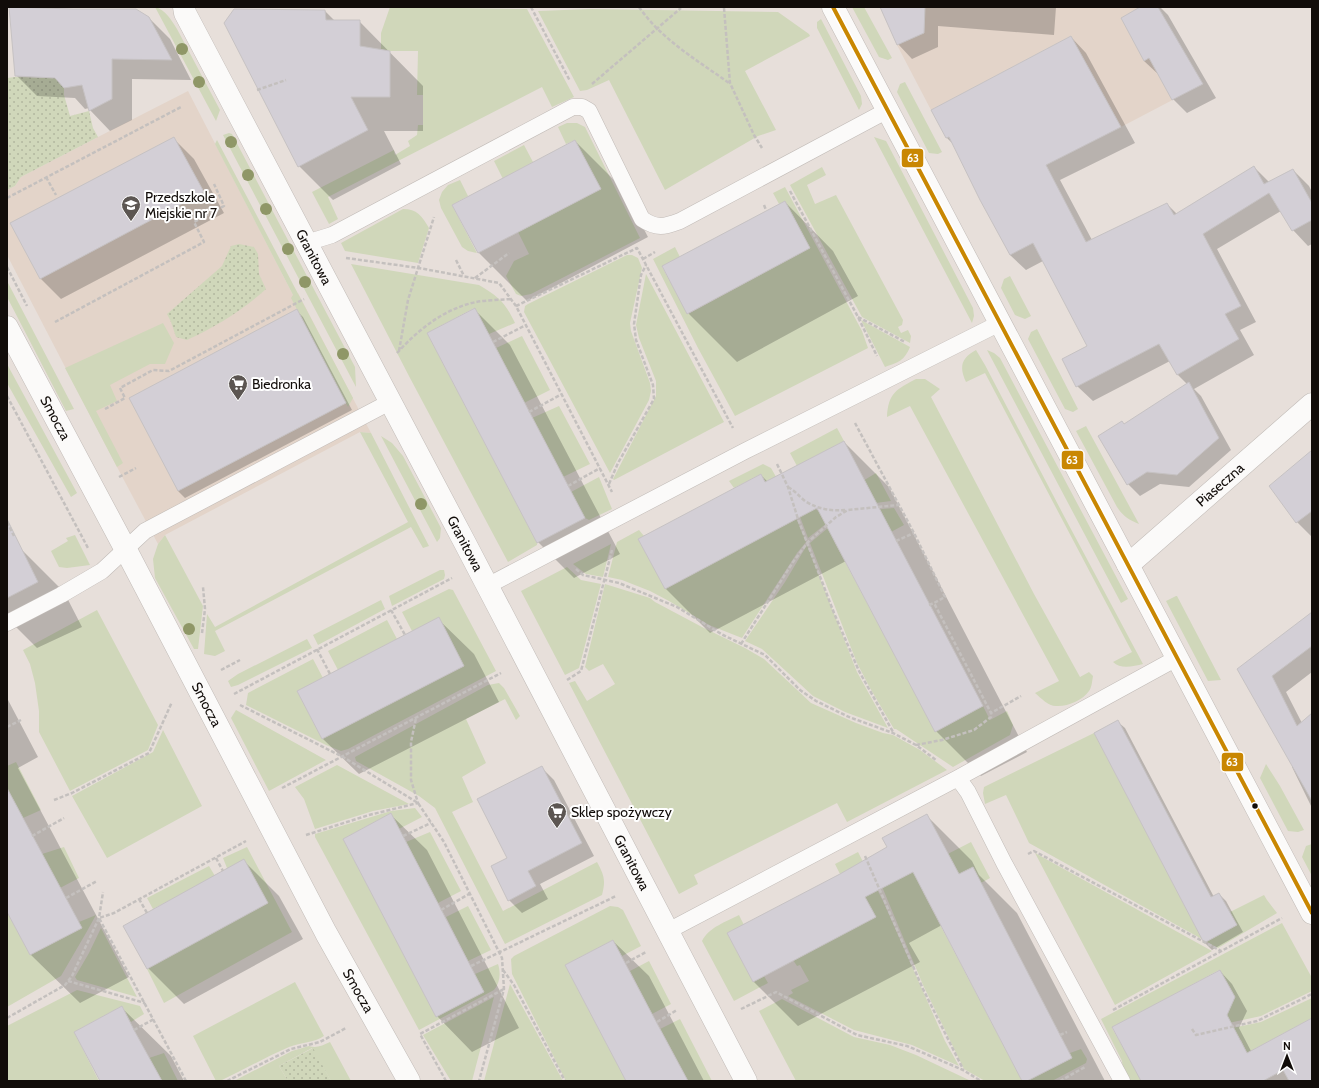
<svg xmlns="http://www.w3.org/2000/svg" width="1319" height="1088" viewBox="0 0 1319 1088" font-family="Cabin,sans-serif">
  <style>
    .built { fill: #e3d4c9 }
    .grass { fill: #d0d7ba }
    .park { fill: url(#park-dots) }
    .shadow { fill: #0003 }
    .building { fill: #d3cfd6; stroke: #c6c2c3 }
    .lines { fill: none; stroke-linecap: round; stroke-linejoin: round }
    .service-casing { stroke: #c1bbb7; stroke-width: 17 }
    .minor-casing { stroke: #c1bbb7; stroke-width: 23 }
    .tertiary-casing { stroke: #c1bbb7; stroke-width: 23 }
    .path { stroke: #c4c0be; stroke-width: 2.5; stroke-dasharray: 4 2; stroke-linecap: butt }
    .service { stroke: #fbfaf9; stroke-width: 16 }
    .minor { stroke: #fbfaf9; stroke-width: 22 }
    .tertiary { stroke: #fbfaf9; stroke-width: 22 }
    .bus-1-casing { stroke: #fff; stroke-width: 7 }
    .bus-1 { stroke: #c98702; stroke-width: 4 }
    .tree { fill: #8f9767 }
    .bus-dot { fill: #110c09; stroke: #fff; stroke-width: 1.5 }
    .labels { text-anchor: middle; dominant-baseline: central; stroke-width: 4; stroke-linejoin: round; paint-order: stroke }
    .poi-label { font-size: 14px; fill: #110c09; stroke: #fff; text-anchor: start }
    .street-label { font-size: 14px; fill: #110c09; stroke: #fff }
    .line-badge { stroke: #fff; stroke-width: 1.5 }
    .badge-label { font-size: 11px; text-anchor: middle; font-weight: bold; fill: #fff }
  </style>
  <defs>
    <pattern id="park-dots" width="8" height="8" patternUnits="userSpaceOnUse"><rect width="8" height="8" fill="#d0d7ba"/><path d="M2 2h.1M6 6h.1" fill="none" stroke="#b2b79f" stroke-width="1.8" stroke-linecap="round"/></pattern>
  </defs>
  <rect width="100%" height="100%" fill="#e7dfda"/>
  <path class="built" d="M880 7H1158L1203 84 1121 127 1071 36 931 110 897 45Z
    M188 91 293 295 298 293 371 433 360 432 165 535 158 544 117 467 7 255V190L15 186 21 177 98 137Z"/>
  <path class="grass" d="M155 7C165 9 172 21 177 29L220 110 216 121Z
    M390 7 527 9 574 97 552 107 542 87 328 197 338 219 329 224 312 192 394 150 395 155 410 146 408 141 417 135 418 125H423V95H417L418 51H390L381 49V33Z
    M852 7H864L892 58 888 60 879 57Z
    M590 9 778 12 809 34 810 36 745 71 776 130 758 136 665 190 609 80 587 90 580 91 538 11Z
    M821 19 861 96 862 104 859 110 817 28V22Z
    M905 82 942 152 938 154 929 153 897 92 900 84Z
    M567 123H577L585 127 640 238 531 294 521 296 516 294 506 276 514 261 529 254 518 232 601 189 575 140 566 144 558 127Z
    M229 133 232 134 355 367 356 387 223 135Z
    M874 137 886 141 973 308 974 316 972 323Z
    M217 140 353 398 348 407 291 298 293 295 215 144Z
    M524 145 533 162 503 179 494 161Z
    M822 167 826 175 807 185 815 204 836 195 903 320 902 325 898 327 901 333 908 330 911 336 910 343 862 317 790 185Z
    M460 180 468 196 452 205 477 253 468 251 462 247 441 208 439 200 442 192 448 185Z
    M785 187 862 331 868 348 735 416 698 348 653 259 675 247 680 257 662 267 688 314 810 248 785 201 779 204 773 193Z
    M403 209C417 209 422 216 429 228L418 263 345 251 341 243Z
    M627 255H632L638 258 642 268 630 323 631 331 650 383 651 391 649 400 610 473 524 312 525 306 528 304Z
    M351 264 479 285C499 297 505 302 515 323L489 334 474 308 427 333 537 543V545L508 562 410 378Z
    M646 274 724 422 614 480 613 479 656 396V381L639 338 636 325Z
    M1010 276 1031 316 1025 319 1015 315 1001 288 1004 279Z
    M7 281 74 409 66 411 7 297Z
    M861 320 910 347C904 361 899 362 885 367Z
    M163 323 174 343 165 364H150L110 385 117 401 96 411 123 463 117 467 65 368Z
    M1037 329 1078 409 1073 412 1065 409 1028 339 1031 332Z
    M522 336 550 390 524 403 496 348Z
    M976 350 985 365 1064 516 1143 664C1134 666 1121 670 1113 662L1132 652 985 373 966 382C959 367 961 358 976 350Z
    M987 350 994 353 1000 358 1128 599 1121 603Z
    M7 364 77 493 71 497 7 383Z
    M916 379H925L940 389 931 397 1034 594 1080 677 1089 672 1093 676C1092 681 1092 687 1089 691 1083 700 1067 707 1056 706 1048 706 1041 698 1035 693L1059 681 910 406 887 417C888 393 897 389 916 379Z
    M559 406 590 464 563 477 532 418Z
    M1086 426 1139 524C1129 520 1123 516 1117 507L1076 431Z
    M837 428 844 441 797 466 790 453Z
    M360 432 371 433 429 546 423 548 411 527 215 631 225 651 215 656 204 654 207 614 215 627 408 522Z
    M381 436 392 443 403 456 441 528 440 538 437 542Z
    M763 464 771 468 787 496 806 542 797 553 742 638 709 625 669 601 650 591 622 580 608 577 617 542 639 530 644 536 638 539 665 588 787 524 761 474 734 488 729 481Z
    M876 473 891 501 845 507 823 505Z
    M599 477 612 509 589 520 585 518 571 492Z
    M791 493 809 506 819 511 841 512 808 538Z
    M894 508 904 525 891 532 834 541 935 731 983 706 990 720 1007 711 1013 725 1010 735 953 767 896 729H894L870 688 857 663 810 543 847 512Z
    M75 535 90 565 67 568 59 567 51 551 68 541 66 538Z
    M165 535 203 606 198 649H194L155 578 153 559 158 544Z
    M611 544 603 577 586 574 573 564Z
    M807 545 857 672 888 728 845 712 813 696 762 649 745 641 785 582Z
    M567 567 581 580 601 584 579 668 565 675 521 591Z
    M440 570H444L445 575 444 579 392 606 389 596Z
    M605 584 650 598 655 602 702 627 745 648 764 659 811 703 856 723 883 733 893 735 920 750 947 770 847 822 837 803 694 875 698 884 679 894 569 683 575 681 587 701 615 684 603 664 589 671 585 667Z
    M449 589 453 590 496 671 348 749 341 751 326 745 246 705 248 693 313 659 323 678 297 691 322 739 464 666 439 618 412 631 402 612Z
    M1176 596H1177L1221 680 1208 681 1166 601Z
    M381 600 385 609 318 645 313 635Z
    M97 610 158 725 148 750 70 791 39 732V711L35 683 30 664 23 650Z
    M387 620 397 639 338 670 328 651Z
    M307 639 312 648 238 685 231 687 228 681 238 674Z
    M499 683 504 688 520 716 516 720 505 699 466 719 486 763 462 777 473 802 452 812 503 911 597 862C604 875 606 880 602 895L505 944 435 808 419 796 356 761 355 757 488 685Z
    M236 710 326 760 269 791 231 718Z
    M163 730 202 806 107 858 72 796 153 752Z
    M1094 733 1200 935 1237 925 1230 912 1264 895 1267 900 1277 913 1218 948 1029 843 1006 795 985 804 983 793 984 787Z
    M16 762 41 810 23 818 7 789V766Z
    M1266 764 1280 786 1304 830 1298 832 1288 831 1260 778Z
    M337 765 409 804 373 811 315 829 304 799 295 787Z
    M415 808 422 817 399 829 391 813 343 839 436 1017 484 992 475 974 498 964C501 973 500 983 494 990L419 1030 315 837V834L391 811Z
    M430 832 461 891 438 903 406 842Z
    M971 842 990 878 981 883 973 867 923 892 1022 1081H985L964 1069 923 985 878 877H903Z
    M1312 844V876L1302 857 1306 846Z
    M64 847 79 878 60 888 42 854Z
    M247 847 292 932 164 1003 147 969 227 868 223 858Z
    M858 852 883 901 945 1041 959 1066 912 1045 854 1030 788 996 793 993 791 990 809 981 800 965 797 966 793 960 875 917 850 869 840 874 835 864Z
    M1035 853 1212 951 1115 1005Z
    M209 866 215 876 153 909 147 898Z
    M468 906 491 950 468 961 446 917Z
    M610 906 618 907 623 910 641 946 622 956 613 940 565 965 626 1081H566L512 974 511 959 514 956Z
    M7 912 30 955 82 928 79 922 96 915 86 933 61 976 7 1007Z
    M739 915 744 925 727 933 753 982 764 976 768 983 734 1001 702 941C709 927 726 922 739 915Z
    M1282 923 1312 978V991L1261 1016 1201 1029 1219 970 1112 1028 1131 1062 1194 1036 1261 1022 1312 998V1018L1247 1053 1241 1040 1160 1081H1129L1123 1069 1122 1061 1101 1019Z
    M101 928 137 997 77 980 75 977 89 953Z
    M649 961 671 1004 652 1014 630 971Z
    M295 982 324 1036C314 1043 301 1042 289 1047 266 1057 243 1070 220 1081H216L193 1036Z
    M510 984 563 1081H484Z
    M77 990 140 1006 144 1014 131 1022 122 1006 74 1032 99 1081H7V1026Z
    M494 997 472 1081H451L423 1035Z
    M782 999 854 1037 890 1045 916 1055 971 1081H796L759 1011Z
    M680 1019 712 1081H688L660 1029Z
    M330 1042 351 1081H331L312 1048 279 1066 288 1081H234L292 1051 309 1046C316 1049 323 1045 330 1042Z
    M1081 1049 1087 1059 1086 1063 1052 1081H1027L1072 1058 1070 1053Z
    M164 1053 178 1081H162L149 1058Z"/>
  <path class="park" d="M15 77 55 78 64 88V95L70 116 89 111 93 128 98 137 21 177 15 186 7 190V78Z
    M239 244 254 247 258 254 259 274 266 289C243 310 215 327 187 340L176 337 171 322 167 314 222 266 231 246Z
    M313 1048 331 1081H288L279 1066Z"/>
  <path class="shadow" d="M881 7H1056L1054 35 938 26V47L912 59 898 44Z
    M1142 7H1160L1168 15 1216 98 1187 113 1173 99 1159 75 1144 61Z
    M325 11 335 21H359L423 86V131H384L401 164 333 200 299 166Z
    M149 18 170 39 191 80 132 79V120L110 131 90 110 89 108 85 109 75 98 37 96 16 75Z
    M1071 37 1086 53 1135 143 1060 180 1092 240 1167 204 1177 214 1254 167 1269 182 1293 170 1309 186 1312 192V244L1308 246 1293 230 1281 211 1217 249 1256 322 1240 330 1254 355 1194 389 1201 396 1231 450 1189 487 1160 484 1140 496 1128 484 1187 384 1177 374 1170 361 1093 401 1077 386 1089 346 1043 261 1026 270 1010 255 954 145 947 138 933 110Z
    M174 139 194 159 224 213 61 299 41 279 11 223Z
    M575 141 623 189 648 237 527 301 478 252Z
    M785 202 833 251 858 296 737 362 688 313Z
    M474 309 510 345 620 554 574 578 538 542Z
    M296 310 303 317 352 410 185 498 178 491 131 399Z
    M844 442 889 487 1027 752 981 776 936 731 846 561 710 633 665 588 761 475 768 482Z
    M1312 465V536H1311L1297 522 1270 486Z
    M7 528 20 548 64 592 82 627 37 648 7 618Z
    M1312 613V672L1286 692 1302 723 1312 714V808L1292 767 1293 766 1238 669Z
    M438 619 474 654 499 702 359 774 323 739 298 691Z
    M7 698 38 757 18 768 129 977 80 1003 31 955 7 909Z
    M1118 722 1125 728 1214 897 1219 894 1226 901 1243 932 1212 950 1205 943 1095 733Z
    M541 767 554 780 594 856 540 884 548 899 522 913 509 900 508 858Z
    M391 815 427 850 519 1028 472 1052 437 1016Z
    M927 816 972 861 979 875 1017 913 1105 1081H1023L942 925 909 943 920 962 798 1026 753 981 841 875 888 848Z
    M244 861 279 896 303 939 184 1004 148 968Z
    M613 941 649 976 704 1081H627Z
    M1220 971 1232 984 1247 1011 1239 1028 1251 1051 1312 1019V1081H1147Z
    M122 1008 171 1056 184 1081H101Z"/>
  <path class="building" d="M9 7 73 9H136L149 17 172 60 112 59V99L89 111 82 85 64 88 55 78 15 76Z
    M880 7H925L924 33 897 45Z
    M1140 7H1158L1203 84 1172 100 1149 58 1144 61 1121 18Z
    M234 9 325 10 326 20H360V46L390 51V97H351L368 130 298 167 224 23Z
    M1071 36 1121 127 1046 165 1086 242 1167 203 1174 215 1254 166 1264 184 1293 169 1312 203V220L1292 231 1269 193 1203 234 1241 306 1225 314 1239 339 1177 375 1159 344 1076 387 1062 359 1087 346 1033 243 1010 255 980 200 949 137 946 138 931 110Z
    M174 137 204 192 40 279 10 223Z
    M575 140 601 189 478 253 452 205Z
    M785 201 810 248 687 314 662 266Z
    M475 308 585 518 537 543 427 333Z
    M297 309 346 403 178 491 129 398Z
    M1189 382 1219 438 1177 475 1147 472 1127 485 1098 436 1122 421 1124 424Z
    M844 441 983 706 935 732 817 508 665 589 638 539 761 474 765 482Z
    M1312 450V511L1296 523 1269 486Z
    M7 519 38 582 7 598Z
    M1312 612V646L1272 676 1297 726 1312 713V801L1237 669Z
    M439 617 464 666 322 739 297 691Z
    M1118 720 1211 897 1219 893 1237 925 1204 943 1094 733Z
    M542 766 582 843 528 871 536 886 508 901 491 866 507 858 477 799Z
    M7 788 82 928 30 955 7 912Z
    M391 813 484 992 436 1017 343 839Z
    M927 814 959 874 973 867 1072 1058 1027 1081H1022L913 872 865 897 876 917 753 982 727 933 840 874 887 847 882 838Z
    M244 859 268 903 147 969 123 926Z
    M613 940 652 1014 688 1081H626L565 965Z
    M1220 970 1235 997 1227 1015 1247 1053 1312 1018V1081H1289L1283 1070 1263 1081H1141L1112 1027Z
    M122 1006 134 1030 162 1081H100L74 1032Z"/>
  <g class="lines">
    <g class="service-casing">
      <path id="service" d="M306 243 332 235 573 107H582L589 111 642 219C657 229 664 227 680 221L888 110
        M487 586 745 451 1000 323
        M7 623 61 595 102 571 145 531 390 402
        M958 778 968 792 1004 863 1122 1081
        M668 931 958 778 1177 658"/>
    </g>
    <g class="minor-casing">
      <g id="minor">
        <path id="s1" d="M184 7 185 13 222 83 465 543 746 1081"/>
        <path id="s2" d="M7 327 126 550 326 933 409 1081"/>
        <path id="s3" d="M1128 565 1312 404"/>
      </g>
    </g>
    <g class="tertiary-casing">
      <path id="tertiary" d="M833 7 1312 913"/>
    </g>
    <path class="path" d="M531 7 570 81
      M639 7C662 40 697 60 729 83
      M724 8 730 83 754 135 762 148
      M592 84 681 8
      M257 90 286 80
      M46 177 56 195
      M790 191 858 317 877 356
      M7 198 181 107
      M764 205 766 210
      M346 258 419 268 499 283 516 306 612 492
      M643 259 655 252
      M456 260 464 276
      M7 267 27 306
      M475 278 509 253
      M516 306 637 248 733 428
      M858 317 905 342
      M55 322 204 242 194 222 224 206 214 184
      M493 342 526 325
      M399 351 408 300 434 217
      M397 353C419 329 444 309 476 302 487 300 500 300 511 299
      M7 396 88 548
      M105 409 125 398 120 388 153 370 169 371 304 299
      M529 412 562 394
      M855 423 914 533 945 597 934 603 991 713 1021 696
      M777 464 788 487 798 519 834 613 859 671 893 732
      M119 477 136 468
      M609 484 618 463 654 399 653 385 636 340 634 324 641 275 646 265
      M568 486 600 468
      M788 487C795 491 799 496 805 501 819 510 832 511 847 510
      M7 522 14 536
      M896 541 914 533
      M576 569 583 575 619 583 677 607 723 635 765 655 800 690 816 701 849 717 893 733 916 745 936 760
      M929 605 934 603
      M391 610 405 635
      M202 633 205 609 203 587
      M741 644 793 562 808 542 836 517 848 510 898 505
      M317 649 330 674
      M221 670 240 660
      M567 680 581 671 612 550
      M234 694 452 578
      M240 705 343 757 418 803 444 842 502 958 504 989 479 1081
      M7 727 21 720
      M916 745 942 740 974 730 991 717V713
      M282 788 501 673
      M54 800 72 793 149 753 172 702
      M306 835 369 815 418 803 411 780V742L416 718
      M32 836 64 818
      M403 836 431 823
      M1028 854 1034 851 1221 951
      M865 856 923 989 963 1069
      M216 858 223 871
      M66 898 97 881
      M139 899 147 913
      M441 910 469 894
      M626 963 646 952
      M471 966 616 896
      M503 970 514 985 565 1081
      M68 981 145 1003
      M741 1009 776 992 857 1035 907 1046 963 1070 981 1081
      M1113 1010 1282 918
      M7 1018 65 985 72 976 99 918 103 892
      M657 1022 677 1010
      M1192 1029 1196 1035 1257 1021 1312 994
      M134 1030 154 1019
      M1060 1035 1067 1032
      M186 1081 99 918 114 913 246 841
      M227 1081 291 1049 320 1042 346 1028
      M446 1081 420 1034 504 989
      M1060 1081 1085 1067"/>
    <use href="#service" class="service"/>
    <use href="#minor" class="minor"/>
    <use href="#tertiary" class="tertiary"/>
    <g class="bus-1-casing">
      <path id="bus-1" d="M833 7 1312 913"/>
    </g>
    <use href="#bus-1" class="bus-1"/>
  </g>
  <g class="tree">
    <circle cx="182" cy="49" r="6"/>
    <circle cx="199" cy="82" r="6"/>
    <circle cx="231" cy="142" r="6"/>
    <circle cx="248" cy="175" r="6"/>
    <circle cx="266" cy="209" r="6"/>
    <circle cx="288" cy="249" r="6"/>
    <circle cx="305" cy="282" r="6"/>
    <circle cx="343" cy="354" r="6"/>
    <circle cx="421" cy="504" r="6"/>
    <circle cx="189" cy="629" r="6"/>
  </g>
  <defs>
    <g id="school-pin" transform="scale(1)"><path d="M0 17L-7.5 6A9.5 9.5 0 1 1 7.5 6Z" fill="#5c5652" stroke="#fff"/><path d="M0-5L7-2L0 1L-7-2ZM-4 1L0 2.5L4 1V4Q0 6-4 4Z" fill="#fff"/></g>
    <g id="supermarket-pin" transform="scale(1)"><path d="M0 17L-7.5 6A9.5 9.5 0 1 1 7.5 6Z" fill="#5c5652" stroke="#fff"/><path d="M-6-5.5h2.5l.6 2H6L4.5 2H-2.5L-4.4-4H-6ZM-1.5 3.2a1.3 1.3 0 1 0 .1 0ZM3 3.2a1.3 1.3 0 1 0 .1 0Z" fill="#fff"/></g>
  </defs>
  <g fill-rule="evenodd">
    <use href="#school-pin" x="131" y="205"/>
    <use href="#supermarket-pin" x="238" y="384"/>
    <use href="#supermarket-pin" x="557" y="812"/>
  </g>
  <circle class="bus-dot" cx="1255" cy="806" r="3.5"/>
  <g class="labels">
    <g class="poi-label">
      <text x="145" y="197">Przedszkole<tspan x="145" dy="16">Miejskie nr 7</tspan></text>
      <text x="252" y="384">Biedronka</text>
      <text x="571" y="812">Sklep spożywczy</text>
    </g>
    <g class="street-label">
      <text stroke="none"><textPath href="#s1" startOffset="282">Granitowa</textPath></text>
      <text stroke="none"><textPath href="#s2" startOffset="103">Smocza</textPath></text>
      <text stroke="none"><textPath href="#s3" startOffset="122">Piaseczna</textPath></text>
      <text stroke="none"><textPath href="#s1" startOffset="606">Granitowa</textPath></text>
      <text stroke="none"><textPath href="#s2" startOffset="427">Smocza</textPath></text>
      <text stroke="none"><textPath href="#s1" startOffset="966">Granitowa</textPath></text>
      <text stroke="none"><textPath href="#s2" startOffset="751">Smocza</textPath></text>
    </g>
  </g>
  <g class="line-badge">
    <rect x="901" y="148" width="23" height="20" rx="4" fill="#c98702"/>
    <rect x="1061" y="450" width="23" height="20" rx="4" fill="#c98702"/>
    <rect x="1221" y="752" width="23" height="20" rx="4" fill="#c98702"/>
  </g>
  <g class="badge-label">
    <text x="913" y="162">63</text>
    <text x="1072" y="464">63</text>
    <text x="1232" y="766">63</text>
  </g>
  <rect width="1319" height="1088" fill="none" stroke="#110c09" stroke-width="16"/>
  <g transform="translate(1287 1056)" stroke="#ffffff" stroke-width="3" paint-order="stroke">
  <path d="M0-3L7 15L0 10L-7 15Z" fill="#110c09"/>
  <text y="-6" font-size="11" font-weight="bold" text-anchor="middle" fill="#110c09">N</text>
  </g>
</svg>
